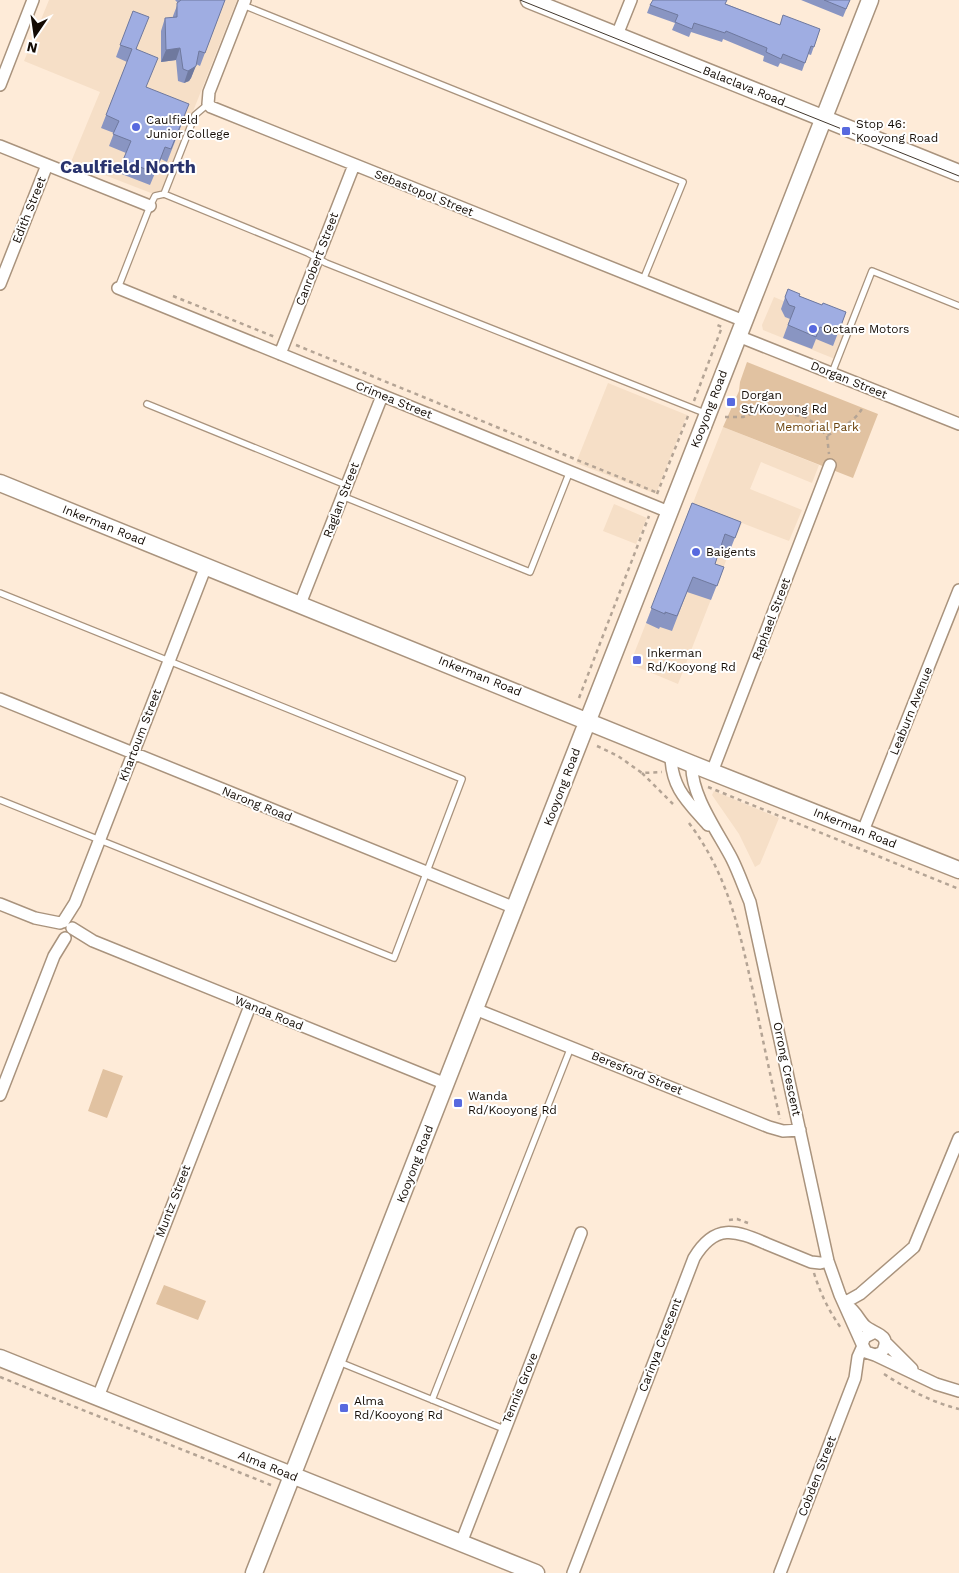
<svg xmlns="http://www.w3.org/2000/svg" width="959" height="1573" viewBox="0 0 959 1573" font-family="'Work Sans',sans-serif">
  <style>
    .built { fill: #f6dfc7 }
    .green { fill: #e1c2a1 }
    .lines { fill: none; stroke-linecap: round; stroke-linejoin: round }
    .lane-casing { stroke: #a9937d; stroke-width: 8 }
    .street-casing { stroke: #a9937d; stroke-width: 14 }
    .secondary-casing { stroke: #a9937d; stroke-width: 19 }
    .path { stroke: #b4a495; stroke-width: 2.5; stroke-dasharray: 4 4; stroke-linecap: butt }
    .lane { stroke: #fff; stroke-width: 5.5 }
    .street { stroke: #fff; stroke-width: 11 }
    .secondary { stroke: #fff; stroke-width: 16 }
    .tram { stroke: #41372d; stroke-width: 1 }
    .wall { fill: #8995c2 }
    .shaded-wall { fill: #6f799e }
    .building { fill: #9fade2; stroke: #6f799e }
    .poi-dot { fill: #5769df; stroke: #fff; stroke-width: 2 }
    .labels { text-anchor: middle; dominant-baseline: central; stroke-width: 4; stroke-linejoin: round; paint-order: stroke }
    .street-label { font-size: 12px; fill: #130b04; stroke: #fff }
    .poi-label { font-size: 12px; fill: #130b04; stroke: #fff; text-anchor: start }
    .park-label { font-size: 12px; fill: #6b420a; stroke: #fff }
    .district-label { font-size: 18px; font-weight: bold; fill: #29336d; stroke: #fff }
  </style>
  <rect width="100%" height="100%" fill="#feebd8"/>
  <path class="built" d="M49 0H237L162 190 151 193 71 162 100 92 24 61Z
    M774 297 847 327 835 359 763 330 762 325Z
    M608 383 687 415 656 494 576 463Z
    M723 427 819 465 812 483 761 462 750 489 802 510 789 541 742 523 736 537 687 518Z
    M614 504 647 518 636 544 603 531Z
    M681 534 729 553 678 684 630 664Z
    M714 791 779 818 760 864 755 867 739 834 712 795Z"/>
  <path class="green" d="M747 362 878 414 853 478 723 427 739 391 740 382Z
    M103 1069 123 1076 107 1118 88 1111Z
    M164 1285 206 1301 198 1320 156 1304Z"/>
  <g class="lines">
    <g class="lane-casing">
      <path id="lane" d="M243 5 683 182 643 280
        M164 194 195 115 208 104
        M118 288 150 206 155 196 164 194 308 253 326 263 707 414
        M832 373 872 271 959 306
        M147 404 346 485
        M342 496 530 572 570 471
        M0 593 462 779 394 958 0 800
        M339 1362 504 1429
        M432 1400 571 1047"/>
    </g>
    <g class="street-casing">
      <path id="street" d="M245 0 209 92 208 104 211 107 744 321
        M617 35 631 0
        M0 85 33 0
        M0 146 150 206
        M0 284 47 165
        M118 288 669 512
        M738 336 959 424
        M280 354 354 165
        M300 604 382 396
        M0 699 515 908
        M671 755C671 788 688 802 708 825
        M692 764C690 794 718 832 732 859 739 873 744 888 750 902L828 1261 840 1295 862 1344
        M712 772 830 465
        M863 831 959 590
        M0 904 35 918 60 923
        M63 922 75 903 206 566
        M72 928 93 941 446 1084
        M475 1009 769 1127 783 1131 800 1130
        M0 1095 54 956 65 938
        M844 1303 860 1294 914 1247 959 1138
        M849 1307C856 1312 859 1320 865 1326 872 1333 890 1334 884 1348 883 1353 879 1354 875 1355L866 1352 862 1344 865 1337 873 1333
        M885 1342 912 1369
        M875 1355 936 1384 959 1391
        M98 1397 250 1006
        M461 1543 581 1233
        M573 1573 694 1258C715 1223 735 1230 767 1244 782 1250 796 1256 811 1262L820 1263 828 1261
        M780 1573 855 1378 858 1357 863 1346"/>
    </g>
    <g class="secondary-casing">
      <path id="secondary" d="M529 0 959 173
        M0 483 692 764 959 870
        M0 1358 536 1573
        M254 1573 870 0"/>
    </g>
    <path class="path" d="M173 296 275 337
      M296 345 658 493
      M694 401 722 327 717 325 718 323
      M725 417H743L762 410 768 409 805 417 818 426 827 436C841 427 855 422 863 407
      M827 436 829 454
      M657 494 688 416
      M579 698 649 516
      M597 746 618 756 642 773 662 772
      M642 773 673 804
      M708 787 959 889
      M689 823C729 876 740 933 754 996 762 1037 771 1078 780 1119
      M729 1220 737 1219 748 1223
      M814 1273C820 1293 829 1311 841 1328
      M884 1374C907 1389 931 1402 959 1409
      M0 1377 271 1485"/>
    <use href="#lane" class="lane"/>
    <use href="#street" class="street"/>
    <use href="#secondary" class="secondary"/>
    <path class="tram" d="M520 0 959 176"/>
  </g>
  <path class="wall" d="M175 0H225L200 66 196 64 191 78 189 81 184 83 178 81 176 60 161 62V31L165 18H173V16L178 3Z
    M801 0H850L843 17Z
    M726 4 780 25 820 29 811 55 808 54 802 71 780 63 778 67 763 61 764 56 723 39 722 42 691 32 689 37 672 30 675 23 647 13 650 5Z
    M133 11 137 49 146 87 185 116 167 162 161 159 150 185 119 173 126 153 109 146 114 133 101 128 127 62 116 57Z
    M788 289 799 296 822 305 846 312 833 346 816 339 812 349 783 338 790 319 785 317 781 309Z
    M692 503 741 522 729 553 720 549 715 564 724 567 711 600 687 592 672 631 660 627 659 629 646 623Z"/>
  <path class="shaded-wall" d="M180 48 176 60 161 62 166 50Z
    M196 66 191 78 189 81 184 83 188 71Z"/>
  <path class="building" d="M181 0H225L205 53 199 51 196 66 193 68 188 71 183 69 180 48 166 50 165 18 177 17V3Z
    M653 0H727L725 4 780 25 783 15 820 29 814 47 811 46 805 63 783 54 781 59 766 52 767 48 726 31 725 33 694 23 692 29 675 22 678 15 650 5Z
    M824 0H850L846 9Z
    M133 11 149 17 136 49 158 58 146 87 189 104 171 149 165 147 155 173 123 160 131 141 113 134 119 121 106 115 132 49 120 45Z
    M788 289 800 294 799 296 822 305 823 303 846 312 838 334 820 327 816 337 788 325 795 307 789 305 785 297Z
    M692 503 741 522 735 538 725 534 715 564 724 567 717 586 693 577 677 616 665 612V614L651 608Z"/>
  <g class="poi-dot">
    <circle cx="136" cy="127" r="5"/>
    <rect x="841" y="126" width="10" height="10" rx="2.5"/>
    <circle cx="813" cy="329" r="5"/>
    <rect x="726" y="397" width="10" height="10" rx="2.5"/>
    <circle cx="696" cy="552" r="5"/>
    <rect x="632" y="655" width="10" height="10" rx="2.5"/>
    <rect x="453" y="1098" width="10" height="10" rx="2.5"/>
    <rect x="339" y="1403" width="10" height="10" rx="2.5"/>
  </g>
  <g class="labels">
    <g class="street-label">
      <text transform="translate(744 86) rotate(22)">Balaclava Road</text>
      <text transform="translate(424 193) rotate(22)">Sebastopol Street</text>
      <text transform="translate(29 210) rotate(-68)">Edith Street</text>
      <text transform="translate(317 259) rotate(-69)">Canrobert Street</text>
      <text transform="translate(849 380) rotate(22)">Dorgan Street</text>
      <text transform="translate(394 400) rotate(22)">Crimea Street</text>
      <text transform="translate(709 409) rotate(-69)">Kooyong Road</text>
      <text transform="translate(341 500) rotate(-69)">Raglan Street</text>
      <text transform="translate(104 525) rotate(22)">Inkerman Road</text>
      <text transform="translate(771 619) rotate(-69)">Raphael Street</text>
      <text transform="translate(480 676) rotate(22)">Inkerman Road</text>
      <text transform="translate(911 711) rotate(-68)">Leaburn Avenue</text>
      <text transform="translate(140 735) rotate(-69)">Khartoum Street</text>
      <text transform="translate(562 787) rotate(-69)">Kooyong Road</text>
      <text transform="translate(257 804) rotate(22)">Narong Road</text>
      <text transform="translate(855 828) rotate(22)">Inkerman Road</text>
      <text transform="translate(269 1013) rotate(22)">Wanda Road</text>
      <text transform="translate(787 1069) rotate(78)">Orrong Crescent</text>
      <text transform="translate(637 1073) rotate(22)">Beresford Street</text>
      <text transform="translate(415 1164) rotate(-69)">Kooyong Road</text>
      <text transform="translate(173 1201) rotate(-69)">Muntz Street</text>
      <text transform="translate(660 1345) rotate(-69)">Carinya Crescent</text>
      <text transform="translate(520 1388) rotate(-68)">Tennis Grove</text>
      <text transform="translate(268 1466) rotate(22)">Alma Road</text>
      <text transform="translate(817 1476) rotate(-69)">Cobden Street</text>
    </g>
    <g class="poi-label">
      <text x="146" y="120">Caulfield<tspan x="146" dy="14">Junior College</tspan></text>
      <text x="856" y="124">Stop 46:<tspan x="856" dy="14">Kooyong Road</tspan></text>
      <text x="823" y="329">Octane Motors</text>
      <text x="741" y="395">Dorgan<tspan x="741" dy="14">St/Kooyong Rd</tspan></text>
      <text x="706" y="552">Baigents</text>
      <text x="647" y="653">Inkerman<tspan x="647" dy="14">Rd/Kooyong Rd</tspan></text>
      <text x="468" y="1096">Wanda<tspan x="468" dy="14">Rd/Kooyong Rd</tspan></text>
      <text x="354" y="1401">Alma<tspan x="354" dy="14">Rd/Kooyong Rd</tspan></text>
    </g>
    <g class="park-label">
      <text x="817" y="427">Memorial Park</text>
    </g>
    <g class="district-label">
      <text x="128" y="166">Caulfield North</text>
    </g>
  </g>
  <g transform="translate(35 35) rotate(193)" stroke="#ffffff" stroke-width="4" paint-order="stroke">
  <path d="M0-4L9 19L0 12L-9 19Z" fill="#130b04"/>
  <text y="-8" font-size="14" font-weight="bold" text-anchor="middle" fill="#130b04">N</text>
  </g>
</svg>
